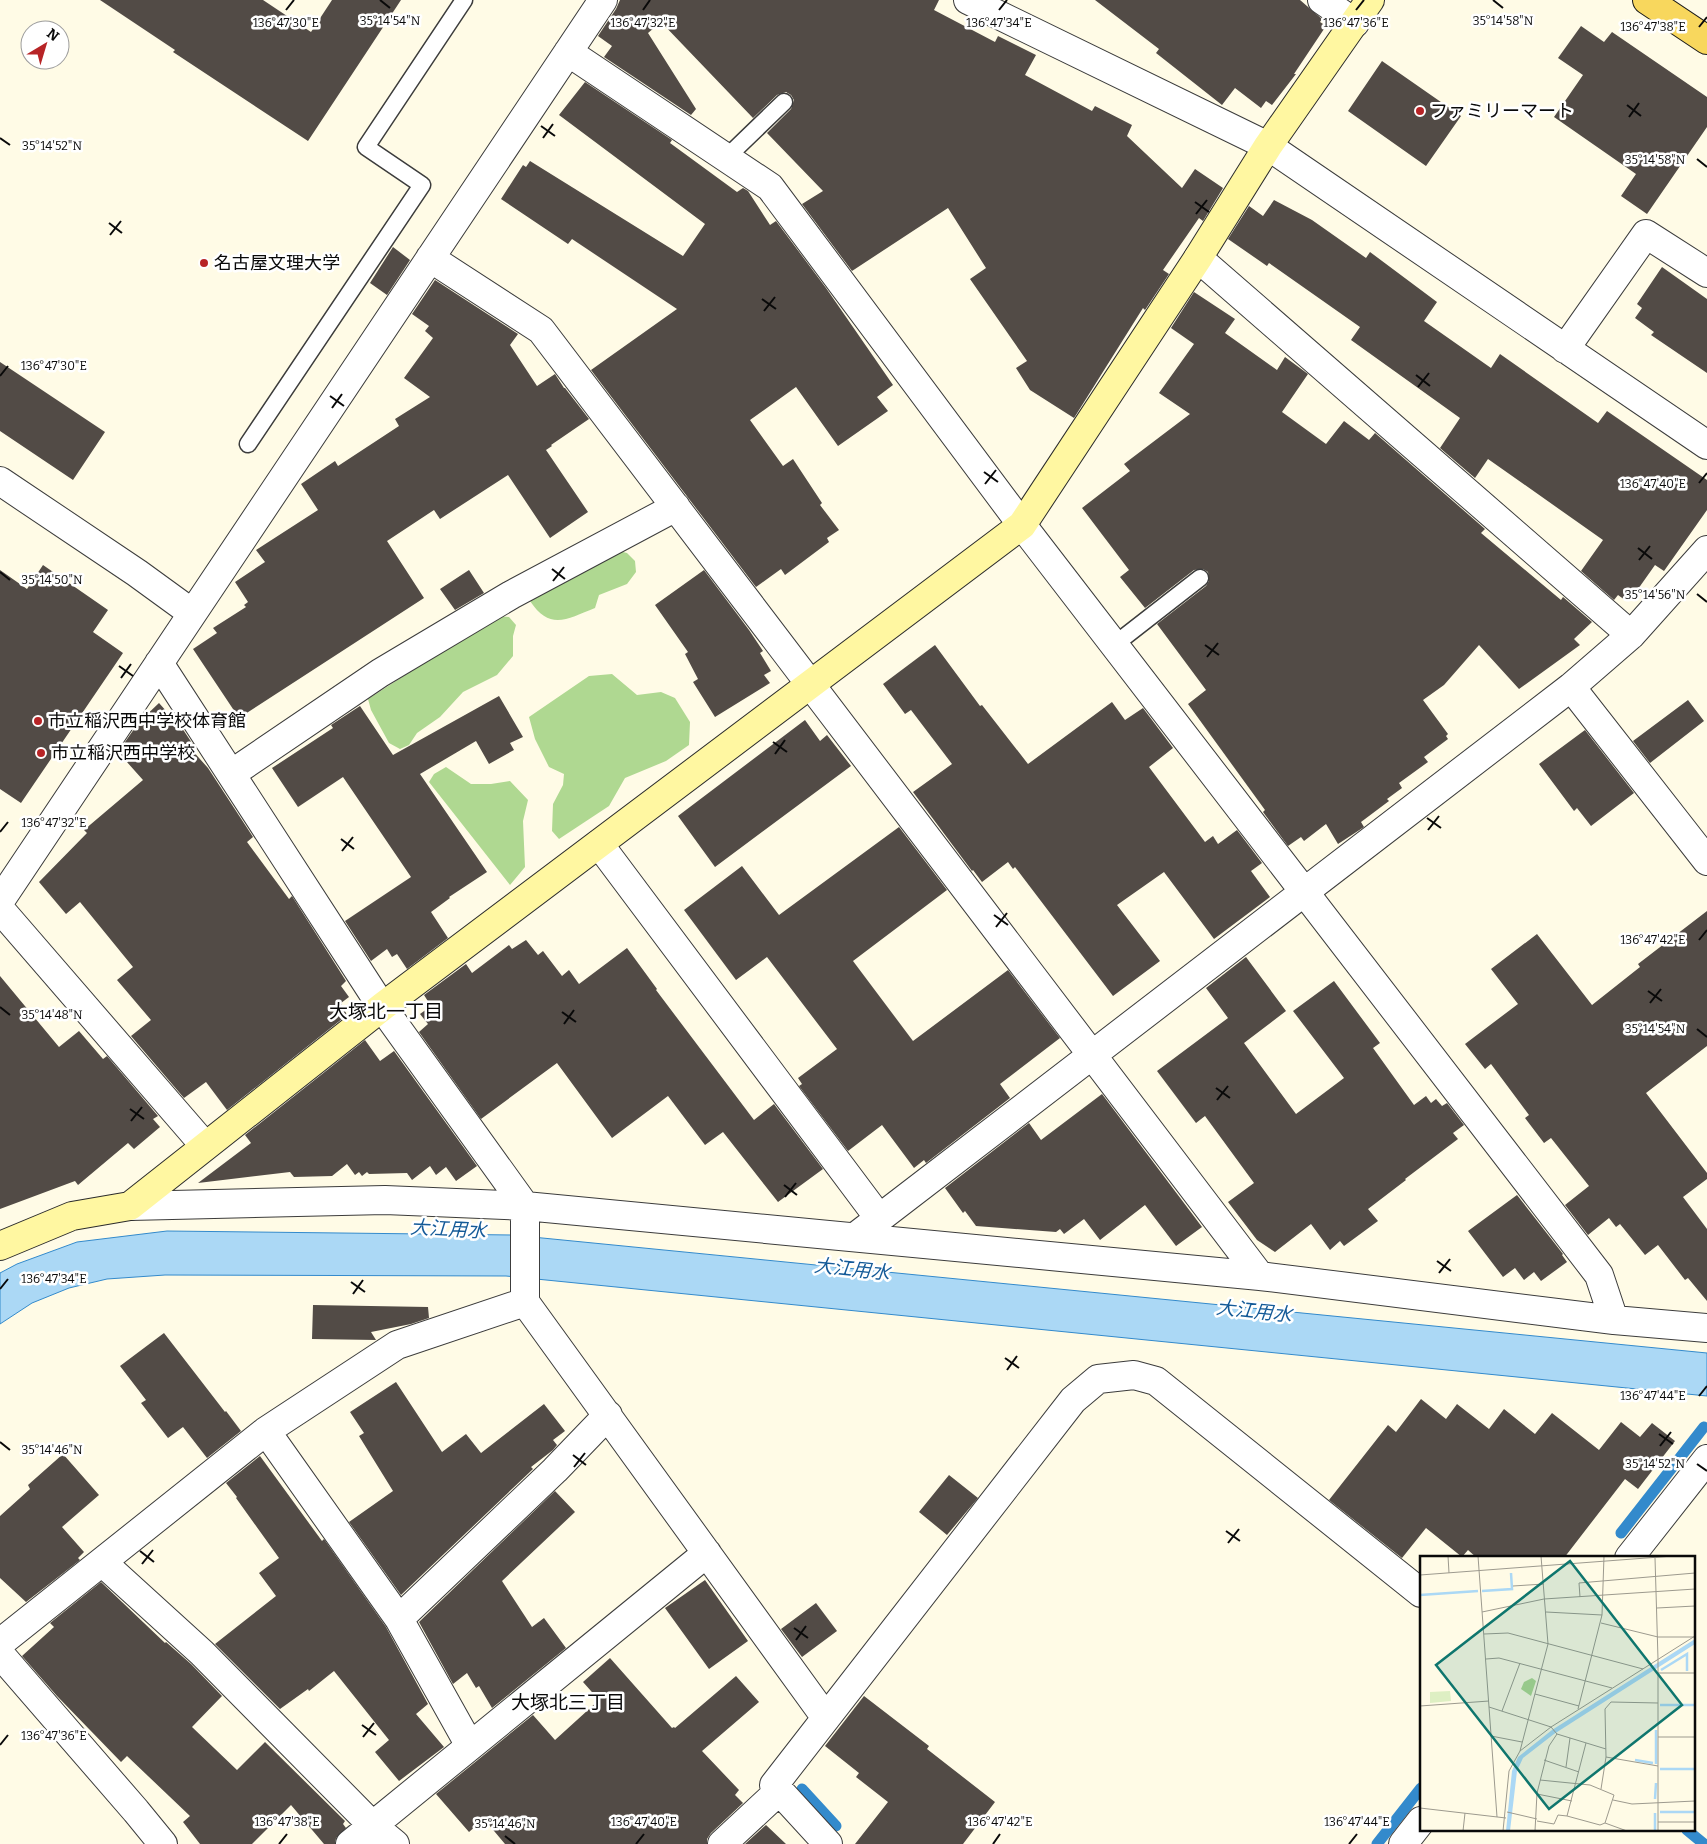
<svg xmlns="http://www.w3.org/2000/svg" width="1707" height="1844" viewBox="0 0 1707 1844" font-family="Bitter,'Noto Sans JP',serif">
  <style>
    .forest { fill: #afd891 }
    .water { fill: #abd8f5; stroke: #338acc }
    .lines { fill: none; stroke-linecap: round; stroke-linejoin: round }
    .stream { stroke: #338acc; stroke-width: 11 }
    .building { fill: #524b46 }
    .lane-casing { stroke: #3c3c3c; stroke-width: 19 }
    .street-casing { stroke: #3c3c3c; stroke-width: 30 }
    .secondary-casing { stroke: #2b2b2b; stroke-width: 30 }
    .primary-casing { stroke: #1a1a1a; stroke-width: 30 }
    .lane { stroke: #fff; stroke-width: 16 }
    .street { stroke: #fff; stroke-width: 28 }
    .secondary { stroke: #fff7a1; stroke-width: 28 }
    .primary { stroke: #f8d75d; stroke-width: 28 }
    .ticks { fill: none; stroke: #090909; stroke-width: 2 }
    .poi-dot { fill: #b72426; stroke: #fff; stroke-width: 2 }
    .labels { text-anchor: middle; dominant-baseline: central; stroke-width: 5; stroke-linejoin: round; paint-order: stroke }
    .poi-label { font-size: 18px; fill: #090909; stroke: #fff; text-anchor: start }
    .neighbourhood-label { font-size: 19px; fill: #090909; stroke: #fff }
    .water-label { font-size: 19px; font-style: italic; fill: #155b98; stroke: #fff }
    .inset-river { fill: none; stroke: #abd8f5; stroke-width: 2.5 }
    .inset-road { fill: none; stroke: #9d9a8e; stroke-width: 1 }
    .view { fill: #0f766e; fill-opacity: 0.15; stroke: #0f766e; stroke-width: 2.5 }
    .inset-edge { fill: none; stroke: #090909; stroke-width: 2.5 }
    .ticks-label { font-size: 12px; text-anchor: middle; fill: #090909; stroke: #fff; stroke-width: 5; stroke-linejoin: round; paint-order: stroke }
  </style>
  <rect width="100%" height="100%" fill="#fffbe6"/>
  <path class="forest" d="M619 551 627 553 635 561 636 572 627 584 599 595 595 608C567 619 550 631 530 601Z
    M497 616 509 617 516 625 513 636V656L497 675 463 692 440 717 417 733 409 745 400 749 389 743 371 710 368 699Z
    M612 674 637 695 661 692 675 698 690 722 689 745 666 761 625 778 609 806 559 839 552 831 553 804 563 785 564 774 549 767 535 739 529 717 589 676Z
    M446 767 471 784H491L510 781 528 800 523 821 525 867 510 885 429 782 434 774Z"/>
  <path class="water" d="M167 1231 512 1235 1707 1353V1396L506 1276 165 1275 107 1279 69 1288 32 1303 0 1324V1273L17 1264 77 1242Z"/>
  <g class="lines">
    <path class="stream" d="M1621 1533 1704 1427
      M802 1789 836 1826
      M1687 1830 1704 1844
      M1377 1844 1421 1788"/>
  </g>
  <path class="building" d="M100 0H263L311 32 332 0H401L308 141 173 52 175 50Z
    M620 0H939L934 10 995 42 998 36 1036 55 1025 75 1092 111 1095 106 1132 125 1127 136 1182 188 1195 169 1223 188 1203 221 1199 218 1163 270 1169 274 1145 310 1143 308 1074 418 1030 390 1016 368 1027 361 970 279 986 268 948 208 852 271 802 204 823 191 767 133 791 109 794 100 791 95 786 92 777 95 753 118 661 22 648 33 696 109 691 115 604 57 612 46 598 36 616 9Z
    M1095 0H1300L1322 19 1320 22 1326 26 1294 74H1296L1272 105 1266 101 1261 108 1235 88 1222 105 1156 53 1159 49Z
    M1581 26 1604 42 1612 32 1707 97V127L1647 214 1621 196 1636 174 1554 117 1583 75 1558 58Z
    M1382 61 1461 116 1426 166 1348 111Z
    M585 82 672 140 670 143 737 192 743 188 748 191 770 225 776 221 826 288 893 385 877 397 888 411 838 446 796 387 750 420 783 466 793 459 822 503 820 505 839 530 827 538 829 542 785 575 781 569 756 587 591 370 677 309 572 239 568 244 501 199 523 165 526 167 530 161 683 256 705 224 559 115Z
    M1274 200 1312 220 1366 258 1370 252 1437 302 1424 321 1491 368 1500 354 1598 423 1607 411 1707 480V510L1664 571 1655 565 1631 599 1627 597 1625 600 1618 595 1614 600 1581 571 1603 540 1488 459 1475 478 1440 448 1460 418 1351 340 1360 327 1269 263 1267 266 1228 239 1249 206 1263 216Z
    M393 247 410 260 387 295 370 283Z
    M1662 267 1707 299V373L1651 335 1654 332 1635 318 1642 308 1637 304Z
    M435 280 518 334 510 345 537 386 555 374 564 388H565L589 419 551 445 552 446 546 450 588 512 550 538 508 475 440 519 434 510 387 541 424 598 239 718 193 649 217 633 213 628 246 607 244 605 248 602 235 582 265 562 256 550 318 510 301 484 335 461 338 466 399 426 395 419 430 397 404 378 433 338 425 331 429 326 412 314Z
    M1194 292 1235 319 1225 333 1277 370 1285 357 1308 374 1282 412 1326 444 1344 421 1369 440 1375 433 1485 529 1481 533 1561 600 1563 597 1592 622 1574 639 1580 645 1519 689 1479 645 1444 685 1423 700 1448 734 1446 736 1448 739 1424 757 1428 762 1399 783 1402 788 1387 799 1389 801 1361 822 1364 827 1338 844 1326 824 1304 841 1301 837 1288 846 1263 812 1265 810 1188 704 1206 690 1157 624 1206 586 1209 581 1208 572 1203 569 1194 570 1145 608 1120 577 1129 570 1082 508 1130 471 1124 464 1190 414 1159 393 1194 344 1171 328Z
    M0 362 105 432 73 480 0 431Z
    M43 565 108 610 93 632 123 653 21 803 0 789V570L27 589Z
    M469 570 484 593 455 610 440 589Z
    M704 570 749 630 763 651 760 653 771 671 764 675 770 683 715 717 693 682 698 679 685 654 688 652 655 605Z
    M935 645 980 706 982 705 1028 764 1112 702 1125 720 1143 708 1173 748 1149 767 1205 842 1213 836 1218 844 1237 830 1262 863 1251 871 1270 897 1214 939 1164 872 1117 905 1160 961 1113 996 1015 867 1013 869 1008 862 982 882 973 870 972 871 913 792 952 764 911 710 905 714 883 684Z
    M499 696 523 737 510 743 514 750 489 764 476 741 420 774 487 872 449 897 450 898 431 912 448 938 407 969 397 954 392 957 387 949 371 961 345 921 411 877 343 777 298 807 272 768 333 728 331 725 360 706 393 755Z
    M1688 700 1704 721 1650 763 1633 741Z
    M159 703 184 731 194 746 191 749 208 768 253 837 247 842 289 899 292 896 346 981 341 986 349 997 341 1003 347 1015 227 1110 206 1082 184 1098 131 1036 151 1020 117 980 133 967 80 902 66 914 39 882 87 833 84 830 143 780 118 752 139 722Z
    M805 720 820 741 827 735 851 766 715 867 678 816Z
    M1585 730 1634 793 1591 826 1577 808 1574 811 1539 764Z
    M899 827 947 890 853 961 913 1041 1008 970 1060 1038 1000 1084 1010 1098 926 1163 924 1160 914 1168 882 1125 848 1151 799 1086 802 1084 798 1078 837 1049 767 957 736 980 684 910 742 866 779 915Z
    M1707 911V1046L1646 1093 1707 1173V1179L1683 1197 1707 1229V1301L1688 1278 1685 1280 1658 1245 1645 1255 1620 1224 1616 1227 1609 1218 1588 1235 1565 1205 1589 1186 1551 1138 1544 1143 1525 1118 1529 1115 1491 1064 1485 1069 1465 1044 1518 1004 1491 969 1537 934 1592 1005 1640 967 1638 964Z
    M526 940 538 955 543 951 562 976 569 970 579 984 627 948 657 989 656 990 754 1120 774 1104 823 1169 778 1202 723 1132 705 1145 668 1096 612 1138 557 1063 481 1119 419 1032 428 1024 420 1014 431 1006 424 995 466 964 472 973 509 945 512 949Z
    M1246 957 1286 1011 1244 1043 1296 1114 1344 1078 1293 1011 1334 981 1380 1043 1373 1048 1414 1105 1426 1096 1431 1103 1436 1099 1442 1106 1447 1103 1464 1125 1453 1133 1458 1139 1405 1179 1406 1180 1368 1209 1378 1221 1344 1246 1340 1241 1330 1250 1311 1224 1275 1252 1257 1240 1228 1202 1254 1183 1205 1116 1196 1123 1157 1071 1228 1018 1206 988Z
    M0 976 59 1047 79 1031 103 1059 107 1056 158 1116 153 1119 160 1127 134 1149 128 1143 78 1185 75 1181 0 1209Z
    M365 1040 380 1061 394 1051 477 1166 456 1181 446 1167 436 1175 430 1166 412 1180 407 1173 369 1174 367 1172 362 1176 359 1172 355 1175 347 1164 332 1176 294 1177 290 1172 198 1183 251 1143 245 1135Z
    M1102 1094 1202 1227 1176 1246 1145 1205 1100 1240 1084 1219 1064 1234 1060 1229 1056 1232 976 1226 965 1211 963 1213 945 1188 1029 1123 1041 1140Z
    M1517 1195 1563 1254 1562 1255 1567 1262 1541 1281 1534 1272 1524 1280 1515 1268 1503 1277 1468 1231Z
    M313 1305 428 1307 429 1318 411 1324 371 1332 376 1340 312 1339Z
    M164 1333 225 1412 226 1411 241 1431 207 1458 183 1427 168 1438 141 1403 146 1400 120 1366Z
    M396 1382 442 1452 466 1434 481 1453 544 1404 565 1431 553 1440 557 1445 553 1450 531 1467 533 1469 401 1595 349 1522 393 1491 359 1436 364 1433 350 1412Z
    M1421 1399 1446 1419 1457 1404 1489 1429 1504 1409 1535 1434 1552 1413 1599 1450 1621 1422 1640 1437 1652 1423 1675 1441 1638 1489 1625 1479 1564 1558H1477L1468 1550 1462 1557 1426 1528 1402 1558 1329 1500 1388 1425 1396 1432Z
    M63 1454 99 1495 62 1527 84 1552 78 1558 80 1560 26 1602 0 1578V1516L30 1489 28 1485Z
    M260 1456 322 1541 324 1539 386 1627 428 1704 416 1714 444 1747 399 1781 375 1752 389 1740 334 1671 309 1691 308 1689 280 1709 215 1644 276 1596 259 1573 279 1558 236 1498 237 1497 226 1483Z
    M949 1475 978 1498 947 1535 919 1512Z
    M555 1491 575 1512 502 1581 532 1627 544 1618 566 1648 492 1708 479 1686 476 1688 467 1673 453 1684 419 1622Z
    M705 1580 748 1641 709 1669 665 1608Z
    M101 1582 165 1643 166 1642 191 1664 222 1696 192 1727 237 1770 265 1742 345 1821 343 1824 346 1828 336 1838 335 1844H324L291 1805 252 1844H200L183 1822 190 1816 127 1756 121 1762 57 1696 22 1656 54 1627 50 1623Z
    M816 1603 837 1631 802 1657 781 1629Z
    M610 1658 672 1728 674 1727 675 1728 736 1676 759 1702 702 1751 739 1790 735 1795 743 1803 711 1833 707 1839V1844H505L484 1819 469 1832 436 1794 533 1715 555 1740 599 1700 583 1682Z
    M864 1696 929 1746 927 1749 995 1802 963 1844H855L888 1802 856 1777 859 1773 825 1746Z
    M766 1825 786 1844H745Z"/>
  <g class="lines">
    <g class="lane-casing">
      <path id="lane" d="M726 158 784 102
        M248 444 422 185 366 147 464 0
        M1114 645 1200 578"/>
    </g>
    <g class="street-casing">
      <path id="street" d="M968 0 1268 146 1707 445
        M1322 0 1355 23
        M568 52 770 187 1022 525 1599 1275 1614 1320
        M430 258 541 330 1260 1276
        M1198 258 1631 635
        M1565 349 1646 234 1707 273
        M0 481 137 573 192 613
        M159 663 382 1007 525 1206V1302L826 1718
        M1571 687 1707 861
        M231 774 380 673 511 595 676 507
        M599 844 879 1218
        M0 901 603 0
        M0 909 205 1146
        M130 1206 385 1200 525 1206 1260 1276 1614 1320 1707 1328
        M855 1237 1571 687 1631 635 1707 550
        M266 1431 399 1619 470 1746
        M1629 1558 1707 1459
        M102 1562 202 1653 372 1825 395 1844
        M399 1619 555 1470 608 1415
        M0 1643 266 1431 397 1345 525 1302
        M0 1654 136 1811 163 1844
        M350 1844 707 1553
        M722 1844 779 1791
        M828 1844 774 1785 1073 1400 1098 1379 1134 1375 1156 1381 1421 1593
        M1403 1844 1421 1821"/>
    </g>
    <g class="secondary-casing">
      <path id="secondary" d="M0 1246 72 1216 130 1206 382 1007 1022 525 1198 258 1268 146 1370 0"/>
    </g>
    <g class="primary-casing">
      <path id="primary" d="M1647 0 1707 40"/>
    </g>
    <use href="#lane" class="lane"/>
    <use href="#street" class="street"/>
    <use href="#secondary" class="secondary"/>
    <use href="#primary" class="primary"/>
  </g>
  <path class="ticks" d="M380 0 390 8M1493 0 1503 8M286 10 294 0M643 10 650 0M999 10 1007 0M1356 10 1364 0M1699 27 1707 17M1627 105 1641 116M1629 117 1639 103M541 126 555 136M0 138 10 145M543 138 553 124M1697 159 1707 167M1195 202 1209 212M1196 214 1207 200M109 223 122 233M110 235 121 221M762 299 776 309M764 311 775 297M1416 375 1430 386M0 376 8 366M1418 387 1429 373M330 396 344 406M332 408 342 394M984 472 998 482M1699 483 1707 473M985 484 996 470M1638 548 1652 559M1639 560 1650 546M552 569 565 579M0 572 10 580M553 581 564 567M1697 594 1707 602M1205 645 1219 655M1207 657 1218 643M119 666 133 676M121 678 131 664M773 742 787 752M775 754 785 740M1427 818 1441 828M1428 830 1439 816M0 832 8 822M341 839 354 849M342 851 353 837M994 915 1008 925M996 927 1007 913M1699 940 1707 930M1648 991 1662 1001M1650 1003 1661 989M0 1007 10 1015M562 1012 576 1022M564 1024 574 1010M1697 1029 1707 1037M1216 1088 1230 1098M1217 1100 1228 1086M130 1109 144 1119M131 1121 142 1107M784 1185 797 1195M785 1197 796 1183M1437 1261 1451 1271M1439 1273 1450 1259M351 1282 365 1292M0 1289 8 1279M353 1294 363 1280M1005 1358 1019 1368M1007 1370 1017 1356M1699 1396 1707 1386M1659 1434 1673 1444M0 1442 10 1450M1660 1446 1671 1432M573 1455 586 1465M1697 1464 1707 1471M574 1467 585 1453M1226 1531 1240 1541M1228 1543 1239 1529M140 1551 154 1562M142 1564 153 1550M794 1628 808 1638M796 1640 806 1626M362 1725 376 1735M363 1737 374 1723M0 1745 8 1735M505 1836 515 1844M279 1844 287 1834M636 1844 644 1834M993 1844 1000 1834M1349 1844 1357 1834"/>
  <g class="poi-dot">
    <circle cx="1420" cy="111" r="5"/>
    <circle cx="204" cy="263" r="5"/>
    <circle cx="38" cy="721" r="5"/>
    <circle cx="41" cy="753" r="5"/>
  </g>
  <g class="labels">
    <g class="poi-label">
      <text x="1430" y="111">ファミリーマート</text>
      <text x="214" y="263">名古屋文理大学</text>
      <text x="48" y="721">市立稲沢西中学校体育館</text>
      <text x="51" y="753">市立稲沢西中学校</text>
    </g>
    <g class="neighbourhood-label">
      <text x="386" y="1011">大塚北一丁目</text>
      <text x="568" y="1702">大塚北三丁目</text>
    </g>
    <g class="water-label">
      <text transform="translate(448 1229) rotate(3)">大江用水</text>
      <text transform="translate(852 1269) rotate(6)">大江用水</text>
      <text transform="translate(1254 1311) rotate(6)">大江用水</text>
    </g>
  </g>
  <g transform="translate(1420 1556)">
    <rect width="275" height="275" fill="#fffbe6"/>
    <path d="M112 122 116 125 111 140 101 133 104 126Z" fill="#afd891"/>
    <path d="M30 135 31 145 10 147V136Z" fill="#deefc3"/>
    <path d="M275 83V88L134 178 103 202 97 215 90 275H86L92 215 98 201 132 174Z" fill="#abd8f5"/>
    <path class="inset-river" d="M62 35 92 33 91 17M0 39 58 35M241 114 267 98V115M240 149H275M215 204 233 207M236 208V174M240 213H275M235 243 236 227M240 256H275M235 275V257"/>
    <path class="inset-road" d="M28 0 29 17M58 0 77 261M235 2 238 103V275M0 19 253 0M93 30 124 28M160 41 159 27 275 17M237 52 275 50M62 56 124 43 275 33M126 56 182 59M181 67 238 81H275M64 78 88 77 223 113M66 103 79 102 192 132M238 117H275M115 138 159 150M0 150 69 145M69 151 131 171 137 178 186 193M158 153 182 59 184 0M82 155 100 107M71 180 102 186M238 181H275M100 195 131 171 275 80M124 204 159 216M238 210 186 201 185 153 191 146 238 147M146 211 150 182M120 224 170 229 194 239 185 267M181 233 186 201M117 238 152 245M193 244 212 248 275 245M0 252 86 262M87 256 117 263M147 260 166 187M117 265 134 268 138 259 147 260 180 269 185 267 207 275M238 266H275M43 275 45 257M83 275 89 215 100 195 128 88 121 0M115 275 117 237 129 190 137 178"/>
    <path class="view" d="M150 5 262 149 129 253 16 109Z"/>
    <rect width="275" height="275" class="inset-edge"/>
  </g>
  <g class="ticks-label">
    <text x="390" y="25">35°14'54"N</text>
    <text x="1503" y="25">35°14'58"N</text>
    <text x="286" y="27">136°47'30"E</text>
    <text x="643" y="27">136°47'32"E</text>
    <text x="999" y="27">136°47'34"E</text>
    <text x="1356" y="27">136°47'36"E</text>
    <text x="1653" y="31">136°47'38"E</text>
    <text x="52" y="150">35°14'52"N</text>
    <text x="1655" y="164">35°14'58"N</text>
    <text x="54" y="370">136°47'30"E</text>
    <text x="1653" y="488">136°47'40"E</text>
    <text x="52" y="584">35°14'50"N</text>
    <text x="1655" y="599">35°14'56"N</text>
    <text x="54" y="827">136°47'32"E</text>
    <text x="1653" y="944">136°47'42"E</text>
    <text x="52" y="1019">35°14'48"N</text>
    <text x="1655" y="1033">35°14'54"N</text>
    <text x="54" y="1283">136°47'34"E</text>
    <text x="1653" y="1400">136°47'44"E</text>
    <text x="52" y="1454">35°14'46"N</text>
    <text x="1655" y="1468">35°14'52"N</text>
    <text x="54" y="1740">136°47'36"E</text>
    <text x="287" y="1826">136°47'38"E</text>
    <text x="644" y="1826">136°47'40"E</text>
    <text x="1000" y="1826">136°47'42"E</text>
    <text x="1357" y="1826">136°47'44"E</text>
    <text x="505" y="1828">35°14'46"N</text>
  </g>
  <g transform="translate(45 45) rotate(38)"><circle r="24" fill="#ffffff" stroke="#9d9d9d"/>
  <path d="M0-4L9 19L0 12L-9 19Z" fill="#b72426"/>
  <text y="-8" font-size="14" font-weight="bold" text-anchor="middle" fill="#090909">N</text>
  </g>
</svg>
